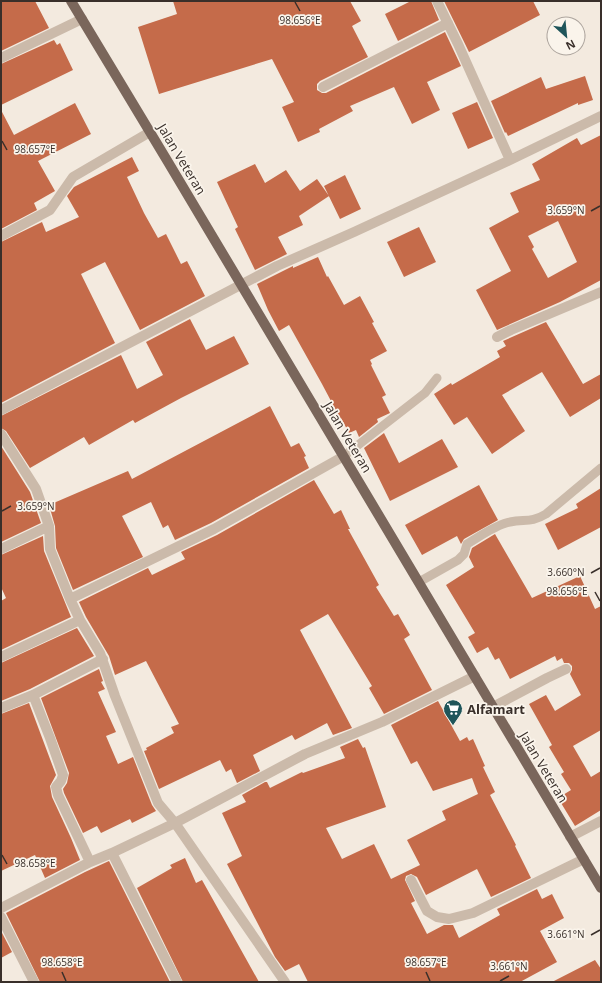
<svg xmlns="http://www.w3.org/2000/svg" width="602" height="983" viewBox="0 0 602 983" font-family="'Open Sans',sans-serif">
  <style>
    .building { fill: #c56b4a; fill-rule: evenodd }
    .lines { fill: none; stroke-linecap: round; stroke-linejoin: round }
    .service { stroke: #cbbaaa; stroke-width: 9 }
    .minor { stroke: #cbbaaa; stroke-width: 10 }
    .primary { stroke: #7a665b; stroke-width: 10 }
    .ticks { fill: none; stroke: #392f2a; stroke-width: 1.5 }
    .labels { text-anchor: middle; dominant-baseline: central; stroke-width: 3.5; stroke-linejoin: round; paint-order: stroke }
    .street-label { font-size: 13px; fill: #392f2a; stroke: #faf4eb }
    .poi-label { font-size: 13px; font-weight: bold; fill: #392f2a; stroke: #faf4eb; text-anchor: start }
    .ticks-label { font-size: 10px; text-anchor: middle; fill: #392f2a; stroke: #faf4eb; stroke-width: 3.5; stroke-linejoin: round; paint-order: stroke }
  </style>
  <rect width="100%" height="100%" fill="#f3eadf"/>
  <path class="building" d="M1 1H35L49 28 1 51Z
    M173 1H350L361 21 352 26 368 57 320 81 317 84V90L322 93H326L445 32 461 66 427 82 440 110 412 124 394 87 350 106 353 111 319 129 320 132 298 142 282 107 294 102 272 59 159 94 138 27 177 14Z
    M411 1H431L439 20 398 41 385 14Z
    M444 1H533L540 15 469 52Z
    M54 40 57 45 60 43 73 70 1 105V64Z
    M585 76 593 100 578 105V103L508 136 506 132 505 133 491 101 541 77 546 89Z
    M477 102 493 138 468 149 452 113Z
    M75 103 91 134 38 161 55 191 34 203 37 210 1 229V110L14 135Z
    M601 135V280L560 302 497 330 476 290 511 271 489 228 519 212 510 193 540 180 532 164 577 138 581 145ZM558 221 577 262 548 278 532 249 534 247 528 236Z
    M132 157 139 171 127 177 144 213 158 238 166 234 181 264 187 261 205 296 140 330 105 262 81 274 115 343 1 403V242L42 222 46 232 79 217 67 196 74 187Z
    M255 164 265 183 286 170 300 191 317 179 329 196 299 216 303 225 278 237 287 254 255 270 235 229 238 227 217 182Z
    M345 175 361 209 340 219 324 186Z
    M419 227 436 262 404 277 387 242Z
    M318 257 327 277 328 276 344 305 360 296 374 322 372 323 387 351 370 360 372 364 371 365 386 395 382 397 390 413 377 419 378 422 359 437 356 430 349 433 341 418H340L322 384 289 325 279 331 268 310 257 284 293 266V268Z
    M190 319 206 350 234 336 249 364 181 398 135 423 133 420 89 445 84 437 30 468 6 431 1 428V416L121 355 137 389 163 375 146 342Z
    M546 322 583 384 601 374V398L570 417 542 372 502 395 525 431 492 454 467 417 454 425 434 394 451 383 452 385 500 357 497 351 506 346 503 341Z
    M270 406 291 447 299 443 306 456 304 457 309 468 211 523 175 540 168 525 163 528 151 502 122 516 143 557 73 590 56 548 55 526 49 505 128 471 132 479Z
    M384 433 399 463 442 439 458 467 390 501 364 448Z
    M1 446 30 492 41 523 1 542Z
    M314 480 334 514 341 510 350 529H348L379 585 376 587 394 616 398 614 410 635 404 639 432 690 384 714 369 688 372 686 328 614 300 630 352 728 333 735 327 723 295 740 292 735 253 755 260 771 237 783 231 769 226 772 220 760 159 789 144 751 147 750 146 748 174 733 171 727 179 724 146 661 115 675 109 656 86 617 79 602 148 568 152 575 185 559 181 552 217 535Z
    M479 485 498 520 464 539 461 544 457 536 422 555 405 525Z
    M601 488V527L558 550 545 524 578 508 576 504Z
    M495 534 532 598 580 576 595 609 601 606V730L573 746 591 777 601 771V810L575 826 558 798 571 790 561 774 564 772 549 747 552 745 529 704 546 695 555 711 581 695 570 674 572 670V666L569 663H564L562 658 557 661 555 656 510 679 499 658 495 660 488 647 477 653 468 637 475 633 446 585 474 567 469 557 472 548Z
    M43 536 44 551 71 617 1 650V601L6 598 1 587V555Z
    M77 628 94 656 30 689 1 701V663Z
    M99 669 103 681 101 682 105 689 98 692 116 732 106 736 118 764 133 757 152 805 156 811 132 823 130 819 101 833 97 826 83 833 64 793 63 789 67 783 69 773 41 698Z
    M438 701 460 741 467 737 469 741 473 739 485 766 483 767 495 792 490 795 516 845 515 846 531 878 491 897 477 869 426 895 417 877 411 874 406 876 405 880 415 901 411 903 427 934 444 925H453L459 938 500 915 497 909 537 889 542 899 552 894 564 918 540 931 557 962 520 982H308L299 964 285 971 275 957 227 864 242 856 222 813 246 802 242 795 265 782H267L270 788 302 772 303 773 345 758 340 747 358 739 363 748 365 747 386 807 326 828 342 859 374 844 391 879 420 865 407 840 446 820 442 811 478 794 472 778 433 791 417 761 411 764 391 725Z
    M29 703 56 775 50 786 52 797 71 838 80 860 45 878 35 855 1 871V714Z
    M185 858 196 883 202 880 259 982H183L137 888 172 868 170 865Z
    M109 861 170 982H40L6 913 85 872Z
    M1 931 12 952 1 958Z
    M595 960 601 969V982H552Z"/>
  <g class="lines">
    <path class="service" d="M344 456 425 393 437 378
      M419 582 458 560 464 554 467 544C479 537 497 524 510 522 525 519 531 523 546 514L601 468"/>
    <path class="minor" d="M437 1 458 44 510 160
      M1 58 82 19
      M323 87 448 23
      M1 236 50 210 73 177 150 132
      M497 337 511 330 601 292
      M1 410 277 266 354 232 510 160 601 116
      M1 434 36 489 49 526 50 549 70 599 80 620 100 653 115 696 158 803 175 823 285 982
      M1 549 49 526
      M70 599 214 529 344 456
      M1 657 80 620
      M33 695 50 738 63 775 61 781 56 787 58 795 90 862
      M493 707 547 678 566 669
      M1 708 33 695 103 659
      M570 837 601 821
      M112 853 177 982
      M411 880 427 911 437 917 449 919 473 913 584 859
      M1 908 90 862 112 853 175 823 305 754 382 722 475 676
      M1 917 34 982"/>
    <path class="primary" d="M71 1 168 162 601 888"/>
  </g>
  <path class="ticks" d="M295 2 300 11M2 141 7 150M591 211 600 206M2 511 11 506M591 573 600 568M595 592 600 601M2 855 7 864M591 935 600 930M62 972 66 981M426 972 430 981M500 981 509 976"/>
  <defs>
    <g id="supermarket-pin" transform="scale(1)"><path d="M0 17L-7.5 6A9.5 9.5 0 1 1 7.5 6Z" fill="#1f555a" stroke="#faf4eb"/><path d="M-6-5.5h2.5l.6 2H6L4.5 2H-2.5L-4.4-4H-6ZM-1.5 3.2a1.3 1.3 0 1 0 .1 0ZM3 3.2a1.3 1.3 0 1 0 .1 0Z" fill="#fff"/></g>
  </defs>
  <g fill-rule="evenodd">
    <use href="#supermarket-pin" x="453" y="709"/>
  </g>
  <g class="labels">
    <g class="street-label">
      <text transform="translate(182 159) rotate(59)">Jalan Veteran</text>
      <text transform="translate(348 437) rotate(59)">Jalan Veteran</text>
      <text transform="translate(544 767) rotate(59)">Jalan Veteran</text>
    </g>
    <g class="poi-label">
      <text x="467" y="709">Alfamart</text>
    </g>
  </g>
  <g class="ticks-label">
    <text x="300" y="24">98.656°E</text>
    <text x="35" y="153">98.657°E</text>
    <text x="566" y="214">3.659°N</text>
    <text x="36" y="510">3.659°N</text>
    <text x="566" y="576">3.660°N</text>
    <text x="567" y="595">98.656°E</text>
    <text x="35" y="867">98.658°E</text>
    <text x="566" y="938">3.661°N</text>
    <text x="62" y="966">98.658°E</text>
    <text x="426" y="966">98.657°E</text>
    <text x="509" y="970">3.661°N</text>
  </g>
  <rect width="602" height="983" fill="none" stroke="#392f2a" stroke-width="4"/>
  <g transform="translate(566 36) rotate(153)"><circle r="19" fill="#faf4eb" stroke="#ada59e"/>
  <path d="M0-3L7 15L0 10L-7 15Z" fill="#1f555a"/>
  <text y="-6" font-size="11" font-weight="bold" text-anchor="middle" fill="#392f2a">N</text>
  </g>
</svg>
